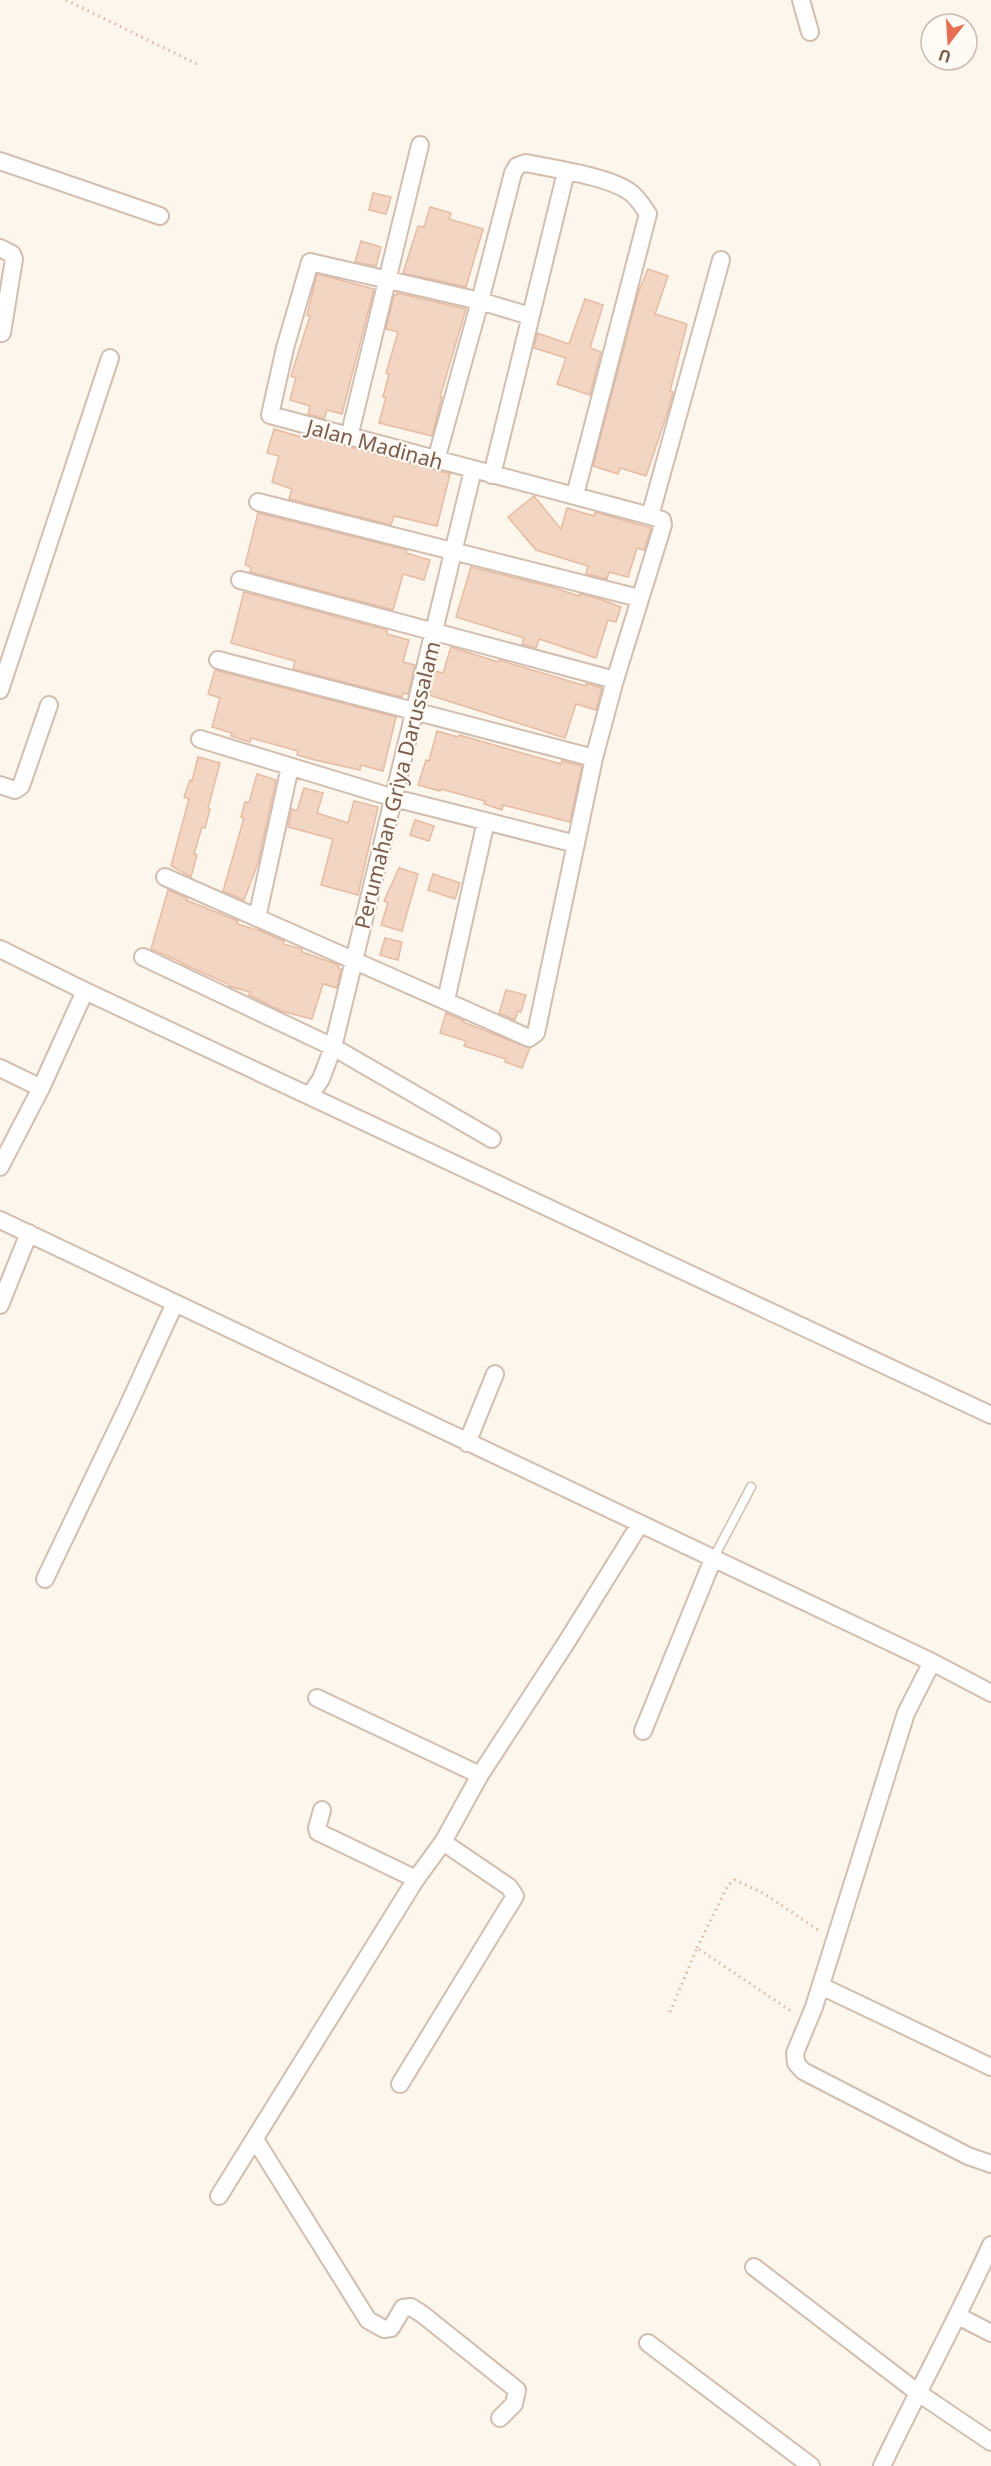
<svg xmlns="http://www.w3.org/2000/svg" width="991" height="2466" viewBox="0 0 991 2466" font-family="'Noto Sans',sans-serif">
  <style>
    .building { fill: #f3d5c3; stroke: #e6bba3; stroke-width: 1.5 }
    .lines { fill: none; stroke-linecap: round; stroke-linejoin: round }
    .service-casing { stroke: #d1beb0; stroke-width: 11 }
    .minor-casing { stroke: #d1beb0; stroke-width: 20 }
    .path { stroke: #d9b8a5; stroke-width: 3; stroke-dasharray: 1.5 4.5; stroke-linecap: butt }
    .service { stroke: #fff; stroke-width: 8 }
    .minor { stroke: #fff; stroke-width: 16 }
    .labels { text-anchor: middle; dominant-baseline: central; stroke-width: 4.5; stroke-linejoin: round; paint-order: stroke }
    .street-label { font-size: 21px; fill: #7a5c4d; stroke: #fffaf3 }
  </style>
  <rect width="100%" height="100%" fill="#fdf6ec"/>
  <path class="building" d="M373 193 391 197 386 214 369 210Z
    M430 207 451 213 449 219 483 229 466 287 403 273 418 226 424 227Z
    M361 241 381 247 376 266 355 262Z
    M648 269 668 276 655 314 687 324 670 391 673 392 668 411 646 476 620 468 618 474 593 466 638 293Z
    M317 274 374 289 342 414 327 410 324 419 308 414 310 406 290 400 296 378 291 376 310 316 307 315Z
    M397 293 466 309 440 397H442L432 436 379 423 386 397H383L389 374 386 373 398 332 386 329 394 295H397Z
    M585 299 603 305 590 348 601 352 590 395 557 384 566 358 534 348 537 333 569 344Z
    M274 429 301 437 302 434 450 474 437 526 394 516 391 525 289 499 292 489 272 482 279 456 267 453Z
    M534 496 561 529 567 508 594 516 595 512 651 528 644 550 637 548 628 577 609 572 607 579 586 574 588 566 536 550 508 517Z
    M258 513 407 550 406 553 430 560 424 580 403 574 393 610 250 572 251 567 245 565Z
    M471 567 552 587 579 596 580 594 600 599 621 607 616 622 608 620 596 658 539 639 536 648 522 644 524 638 456 617Z
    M244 592 387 630V634L409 640 403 662 415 665 408 694 403 693 402 697 293 669 295 661 231 643Z
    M451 647 498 662 499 660 586 686V683L602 688 596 710 576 704 565 738 429 695 435 671 443 673Z
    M215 670 396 717 383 771 361 765 360 770 315 760 297 755 298 751 251 738 250 742 231 736 232 733 212 727 220 698 208 694Z
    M437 731 458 737 459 735 561 764 562 761 582 766 570 822 503 805 502 810 484 804 485 801 441 789 440 791 418 785 426 760 429 761Z
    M198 757 220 763 208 808 210 809 205 828 202 827 194 854 197 855 191 877 171 866 189 799 184 797 190 780 192 781Z
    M257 774 276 780 258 863 244 900 223 891 244 818 241 817 245 802 249 803Z
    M304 788 323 793 317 813 348 823 354 801 378 807 358 895 321 885 333 839 288 827 292 809 297 811Z
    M415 820 434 826 429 841 410 835Z
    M399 868 418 874 402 931 381 925 388 903 384 901Z
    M433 874 460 883 455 899 428 890Z
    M168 890 187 898 186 900 238 921 237 924 261 931 284 941 283 944 302 949V952L339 965 338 968 341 969 337 988 323 984 312 1019 281 1011 249 995 250 992 229 986 228 984 181 963V962L151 949Z
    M385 938 402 942 398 960 380 955Z
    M506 990 526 995 521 1012 518 1011 515 1020 499 1013Z
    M446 1013 464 1021 463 1022 530 1048 522 1068 505 1062 506 1059 464 1046 466 1041 440 1033Z"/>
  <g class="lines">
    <g class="service-casing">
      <path id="service" d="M713 1559 751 1487"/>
    </g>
    <g class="minor-casing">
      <path id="minor" d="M801 0 810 32
        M0 161 160 216
        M0 248 12 254 14 259 2 333
        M530 316 480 301 310 262 285 348 270 415 650 516 721 260
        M349 437 420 145
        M436 460 480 301 513 173 517 166 526 163C554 169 608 176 630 192 638 198 642 205 648 214L575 495
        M492 475 566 172
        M258 502 639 598
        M240 580 615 680 663 525 662 520 650 516
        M218 660 594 758 615 680
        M0 690 110 358
        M200 739 394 798 576 844
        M0 785 15 790 21 786 49 705
        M165 877 529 1038 536 1033 594 758
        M257 918 290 767
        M0 949 85 991 991 1415
        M143 957 333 1047 492 1139
        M446 1000 486 821
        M0 1068 41 1088
        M310 1095 321 1079 333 1047 473 470
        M0 1167 41 1088 85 991
        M0 1220 932 1662 991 1693
        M0 1305 29 1233
        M467 1443 495 1374
        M45 1579 127 1408 175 1303
        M932 1662 906 1713 814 2007 795 2053 796 2063 803 2071 968 2156 991 2164
        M317 1698 480 1775
        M643 1731 713 1559
        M322 1810 317 1828 318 1832 416 1879
        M821 1986 991 2067
        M400 2084 515 1896 509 1887 443 1842
        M256 2141 368 2320 384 2329 391 2328 403 2308 411 2307 422 2314 517 2390 514 2404 500 2418
        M219 2196 416 1879 443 1842 480 1775 566 1643 640 1524
        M754 2267 917 2392 991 2442
        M958 2316 991 2333
        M648 2343 811 2466
        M882 2466C917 2392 957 2320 991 2245"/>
    </g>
    <path class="path" d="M66 0 199 65
      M697 1948 728 1885 735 1880 765 1894 821 1932
      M670 2012 697 1948 794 2013"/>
    <use href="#service" class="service"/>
    <use href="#minor" class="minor"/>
  </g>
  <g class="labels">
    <g class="street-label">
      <text transform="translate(375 444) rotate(15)">Jalan Madinah</text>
      <text transform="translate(397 785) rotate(-76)">Perumahan Griya Darussalam</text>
    </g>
  </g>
  <g transform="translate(949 42) rotate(197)"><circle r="28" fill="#fffaf3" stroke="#cabbb1" stroke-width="1.5"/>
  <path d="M0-4.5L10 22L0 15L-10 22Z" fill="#e76f51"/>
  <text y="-9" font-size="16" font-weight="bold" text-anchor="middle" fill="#7a5c4d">U</text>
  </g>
</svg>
